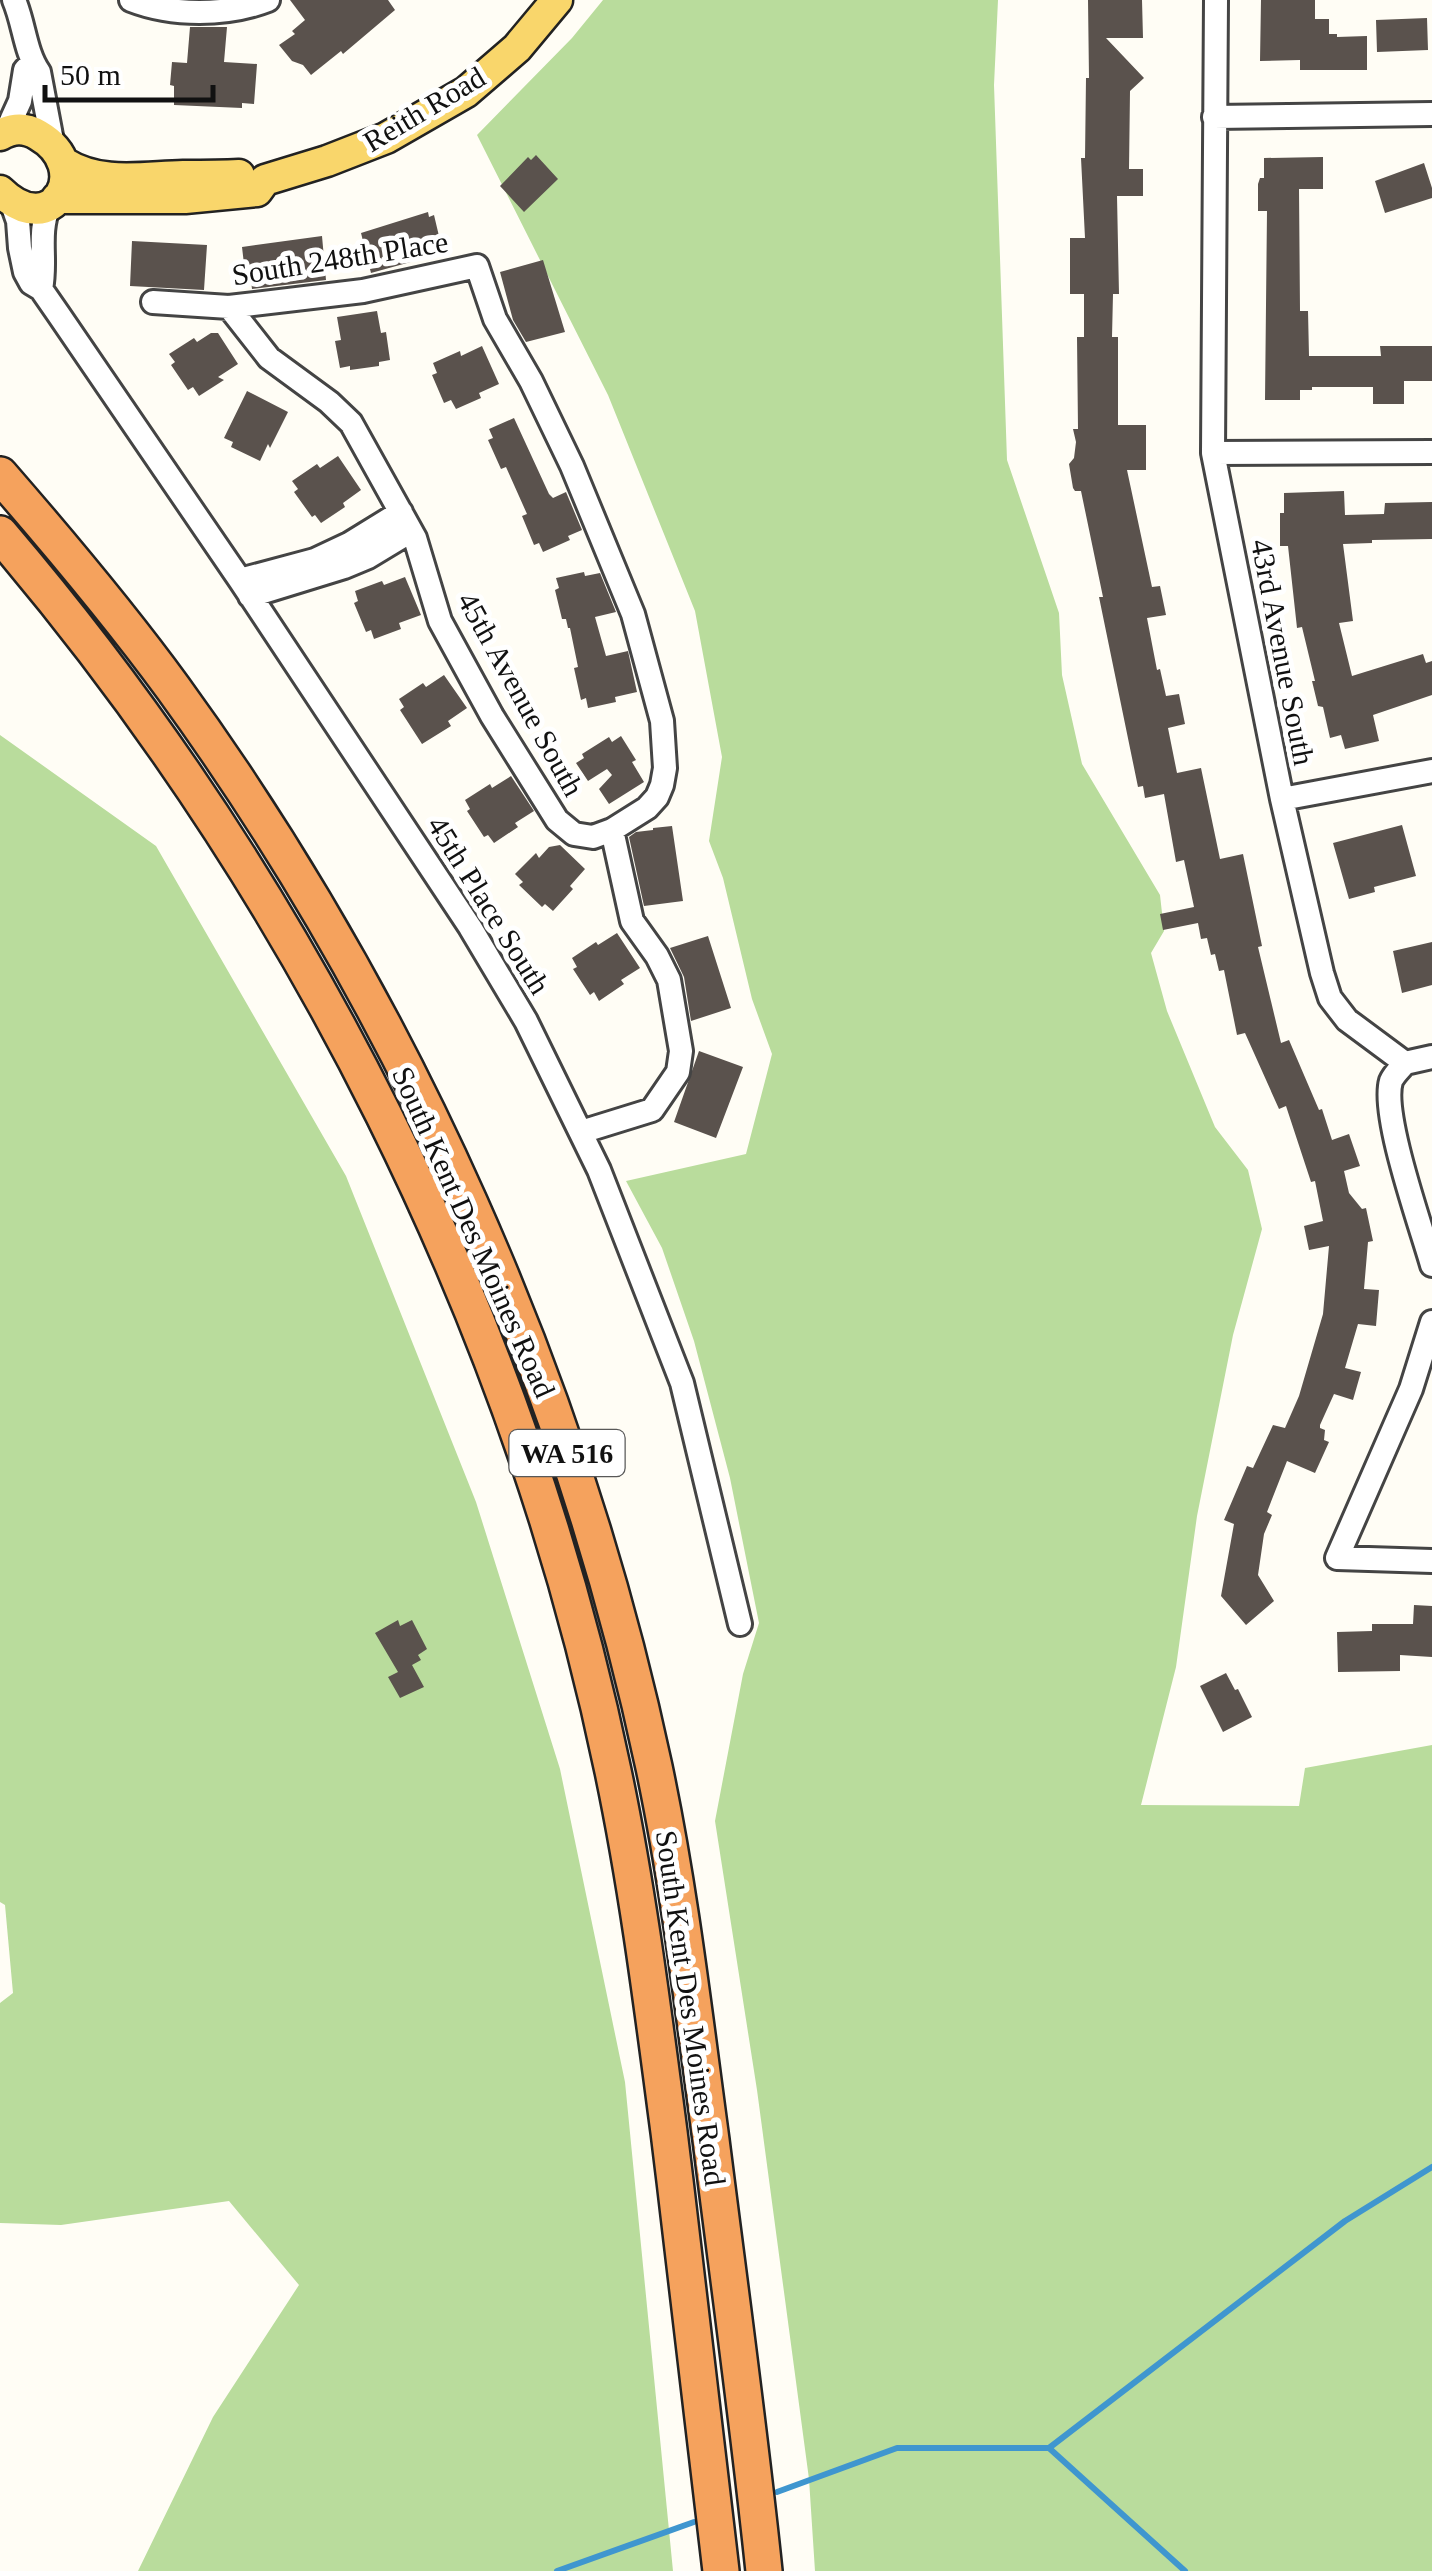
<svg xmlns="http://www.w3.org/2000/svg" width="1432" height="2571" viewBox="0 0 1432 2571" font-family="'Times New Roman',serif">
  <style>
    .forest { fill: #b9dc9c }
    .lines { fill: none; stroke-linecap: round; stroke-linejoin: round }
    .stream { stroke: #3f96cf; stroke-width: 6 }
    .building { fill: #5a524d }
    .minor-casing { stroke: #444; stroke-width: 28 }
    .major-casing { stroke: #222; stroke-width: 35 }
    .highway-casing { stroke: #222; stroke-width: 40 }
    .minor { stroke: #fff; stroke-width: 22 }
    .major { stroke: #f9d66b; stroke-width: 30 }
    .highway { stroke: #f5a25d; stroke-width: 35 }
    .labels { text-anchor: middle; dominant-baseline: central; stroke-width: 10; stroke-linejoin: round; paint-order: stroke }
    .shield { fill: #fff; stroke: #585858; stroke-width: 2.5 }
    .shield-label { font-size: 28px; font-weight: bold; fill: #111 }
    .street-label { font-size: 30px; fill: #111; stroke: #fff }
  </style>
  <rect width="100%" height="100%" fill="#fffdf5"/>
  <path class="forest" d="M603 0H998L994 85 1007 460 1059 613 1062 675 1082 764 1160 895 1164 931 1151 953 1167 1011 1215 1127 1248 1170 1262 1229 1233 1335 1197 1516 1176 1667 1141 1805 1299 1806 1305 1768 1432 1745V2571H815L809 2479 757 2090 715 1821 743 1674 759 1623 730 1478 694 1341 662 1248 626 1181 746 1154 772 1054 752 999 723 878 709 841 722 757 695 611 608 395 477 135 572 38Z
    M0 735 156 846 346 1176 476 1502 560 1769 625 2082 673 2571H138L213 2417 299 2285 229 2201 61 2225 0 2223V2003L13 1993 5 1905 0 1902Z"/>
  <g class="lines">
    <path class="stream" d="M1049 2448 1185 2571
      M777 2492 897 2448H1049L1345 2221 1432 2167
      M557 2571 694 2522"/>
  </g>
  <path class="building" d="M290 0H388L395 10 343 54 341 51 311 75 303 65 292 61 279 45 295 34 292 31 305 20Z
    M1088 0H1142L1143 38H1106L1144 78 1130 91 1129 169H1143V196H1117L1119 294H1113L1112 337H1118V425H1146V470H1127L1152 587 1160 586 1166 615 1147 618 1157 670 1160 669 1166 696 1179 694 1185 724 1168 728 1177 773 1201 768 1220 859 1243 854 1262 946 1258 947 1281 1043 1289 1040 1319 1110 1322 1109 1332 1140 1349 1134 1360 1166 1344 1171 1349 1193 1362 1209 1366 1208 1373 1241 1368 1242 1364 1289 1379 1290 1376 1326 1358 1324 1345 1368 1361 1372 1353 1400 1334 1394 1320 1425V1428L1325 1430 1324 1440 1329 1442 1315 1473 1287 1461 1267 1512 1272 1515 1264 1534 1258 1575 1274 1601 1246 1625 1221 1596 1234 1524 1224 1520 1247 1466 1253 1468 1273 1425 1285 1428 1299 1396 1323 1314 1329 1246 1309 1250 1304 1226 1323 1221 1315 1181 1311 1182 1286 1106 1279 1109 1245 1033 1237 1035 1224 970 1219 971 1215 954 1211 955 1207 938 1201 939 1198 923 1163 930 1160 914 1194 907 1184 860 1176 862 1164 794 1145 798 1143 786 1138 787 1099 597H1103L1081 491H1075L1073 488 1069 464 1074 458 1076 442 1073 429H1078L1077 337H1084V294H1070V238H1085L1081 158H1085L1086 78H1089Z
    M1261 0H1315V19H1329V34H1337V37L1367 36V70H1300V60L1260 61Z
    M1427 18 1428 50 1377 52 1376 20Z
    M190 27H227L224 62 257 64 254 104 242 103V108L174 105V86L170 85 172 62 187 63Z
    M536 155 558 179 524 212 500 186 528 157 531 160Z
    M1323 157V189H1299L1300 311H1308L1309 356H1381L1380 346H1432V381H1404V404H1373V387H1312V390H1300V400H1265L1267 211H1258V184L1260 178H1264V158Z
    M1424 163 1432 188V198L1385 213 1375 181Z
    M428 212 429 217 434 215 443 253 371 273 361 233Z
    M322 236 326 280 252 289 249 264H244L242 247Z
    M132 241 207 245 204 290 130 286Z
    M543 260 565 332 526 342 513 320 500 272Z
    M377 311 381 333 386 332 390 360 379 362V366L350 370V366L340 368 335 341 341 340 337 317Z
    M211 333H218L238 364 218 377 224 380 199 396 193 387 188 390 171 365 175 362 169 354 194 338 197 342Z
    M482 346 499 384 479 393 481 398 456 409 451 400 444 403 432 375 437 373 433 363 460 351 461 356Z
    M247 391 288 412 270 448 268 444 260 461 231 447 233 442 224 438Z
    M514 418 549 494 553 498 566 492 582 530 568 536 570 540 543 552 539 543 534 545 522 516 527 514 506 467 501 469 488 440 493 438 489 429Z
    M338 456 361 490 343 503 345 507 321 523 315 515 312 517 294 492 298 489 292 481 317 464 320 468Z
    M1344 491 1345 515 1384 514 1385 503 1432 502V539L1372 540V543L1343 544 1353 621 1339 623 1352 676 1423 654 1426 663 1432 661V695L1373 715 1379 741 1345 749 1341 735 1330 738 1323 707 1318 706 1312 681H1315L1302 627 1297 628 1288 546H1280V513H1284V493Z
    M584 572 585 576 600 573 616 612 595 617 606 656 628 651 637 692 615 697 616 702 588 708 586 698 581 700 574 668 578 667 570 628H568L566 619H562L555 590 559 588 556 578Z
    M405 577 421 615 399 623 401 629 374 639 371 630 366 632 354 603 358 601 355 591 382 581 384 585Z
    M444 675 467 708 448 721 451 726 422 744 400 710 404 707 399 699 423 683 426 687Z
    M621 736 636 760 632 762 644 782 609 804 599 789 612 775 607 769 588 781 576 763 584 758 582 754 609 737 612 742Z
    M511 776 534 811 515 823 518 827 494 843 488 835 484 837 467 811 470 809 465 800 490 784 492 788Z
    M1402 825 1416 876 1374 887 1375 892 1349 899 1333 843Z
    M672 826 683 901 644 906 629 837 636 832 653 830V828Z
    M560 845 585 869 570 886 573 889 553 911 545 904 542 907 519 885 523 882 515 874 536 853 539 858 549 847Z
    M617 933 640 968 621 980 624 984 599 1001 594 992 590 995 573 969 577 967 572 958 596 942 598 945Z
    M708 936 731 1008 691 1021 684 977 670 948Z
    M1432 942V985L1402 993 1393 951Z
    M699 1051 743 1067 716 1138 674 1122Z
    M1414 1605 1432 1606V1657L1400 1655V1671L1338 1672 1337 1632 1372 1631V1624H1413Z
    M398 1620 400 1626 412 1620 427 1649 418 1655 421 1660 412 1665 424 1687 400 1698 388 1677 398 1672 375 1633Z
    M1226 1673 1235 1690 1238 1689 1252 1717 1223 1732 1200 1686Z"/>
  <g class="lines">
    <g class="minor-casing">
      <path id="minor" d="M14 0C24 23 25 52 39 72L53 146
        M131 0C172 16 227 16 268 0
        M1216 0 1213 453 1282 799 1322 973 1330 998 1347 1020 1405 1063
        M1214 117 1432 114
        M6 132 20 101 25 70 32 63
        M11 201 18 221 20 248 25 272 31 283 41 289 59 315 240 580 470 927 526 1021 599 1170 682 1383 740 1624
        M41 289C47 261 37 234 49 206
        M153 302 229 307 363 291 477 266 495 319 531 381 572 466 633 614 662 721 665 768 662 785 657 797 647 808 612 830 593 837 574 834 557 820 492 716 440 621 415 538 351 423 329 402 269 358 229 307
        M1213 453 1432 452
        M240 580 315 560 349 544 401 512
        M250 596 344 567 368 557 411 531
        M1282 799 1432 771
        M1405 1063C1400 1069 1394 1074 1391 1081 1381 1115 1421 1226 1432 1265
        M1405 1063 1432 1057
        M581 1132 652 1110 678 1072 681 1051 669 980 657 956 632 921 612 830
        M1432 1322 1411 1389 1337 1558 1432 1561"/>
    </g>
    <g class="major-casing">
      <path id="major" d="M0 135C13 128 24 127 38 135 95 168 53 243 0 191
        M64 163C101 186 142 177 183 176 201 176 220 176 239 175
        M57 198H185L257 191 265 180 327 161 386 138 466 92 517 48 557 0"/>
    </g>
    <g class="highway-casing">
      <path id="highway" d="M0 475C60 544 119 614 173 688 404 1006 572 1382 654 1767 680 1890 694 2015 711 2140 729 2283 749 2427 764 2571
        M0 534C299 884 519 1319 613 1771 638 1890 653 2011 669 2132 687 2278 704 2424 721 2571"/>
    </g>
    <use href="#minor" class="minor"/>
    <use href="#major" class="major"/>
    <use href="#highway" class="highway"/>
  </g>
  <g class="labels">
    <rect class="shield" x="509.5" y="1430" width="115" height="46" rx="8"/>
    <g class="shield-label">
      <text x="567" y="1453">WA 516</text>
    </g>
    <g class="street-label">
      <text transform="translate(424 109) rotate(-31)">Reith Road</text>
      <text transform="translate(340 258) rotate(-9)">South 248th Place</text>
      <text transform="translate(1283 652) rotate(79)">43rd Avenue South</text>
      <text transform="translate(521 694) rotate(61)">45th Avenue South</text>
      <text transform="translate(489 905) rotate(58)">45th Place South</text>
      <text transform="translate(474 1232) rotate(66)">South Kent Des Moines Road</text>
      <text transform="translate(691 2008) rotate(82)">South Kent Des Moines Road</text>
    </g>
  </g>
  <path d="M45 85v15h168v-15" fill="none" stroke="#111111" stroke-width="5"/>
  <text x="60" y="85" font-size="30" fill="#111111" stroke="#ffffff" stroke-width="8" paint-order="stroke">50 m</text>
</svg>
